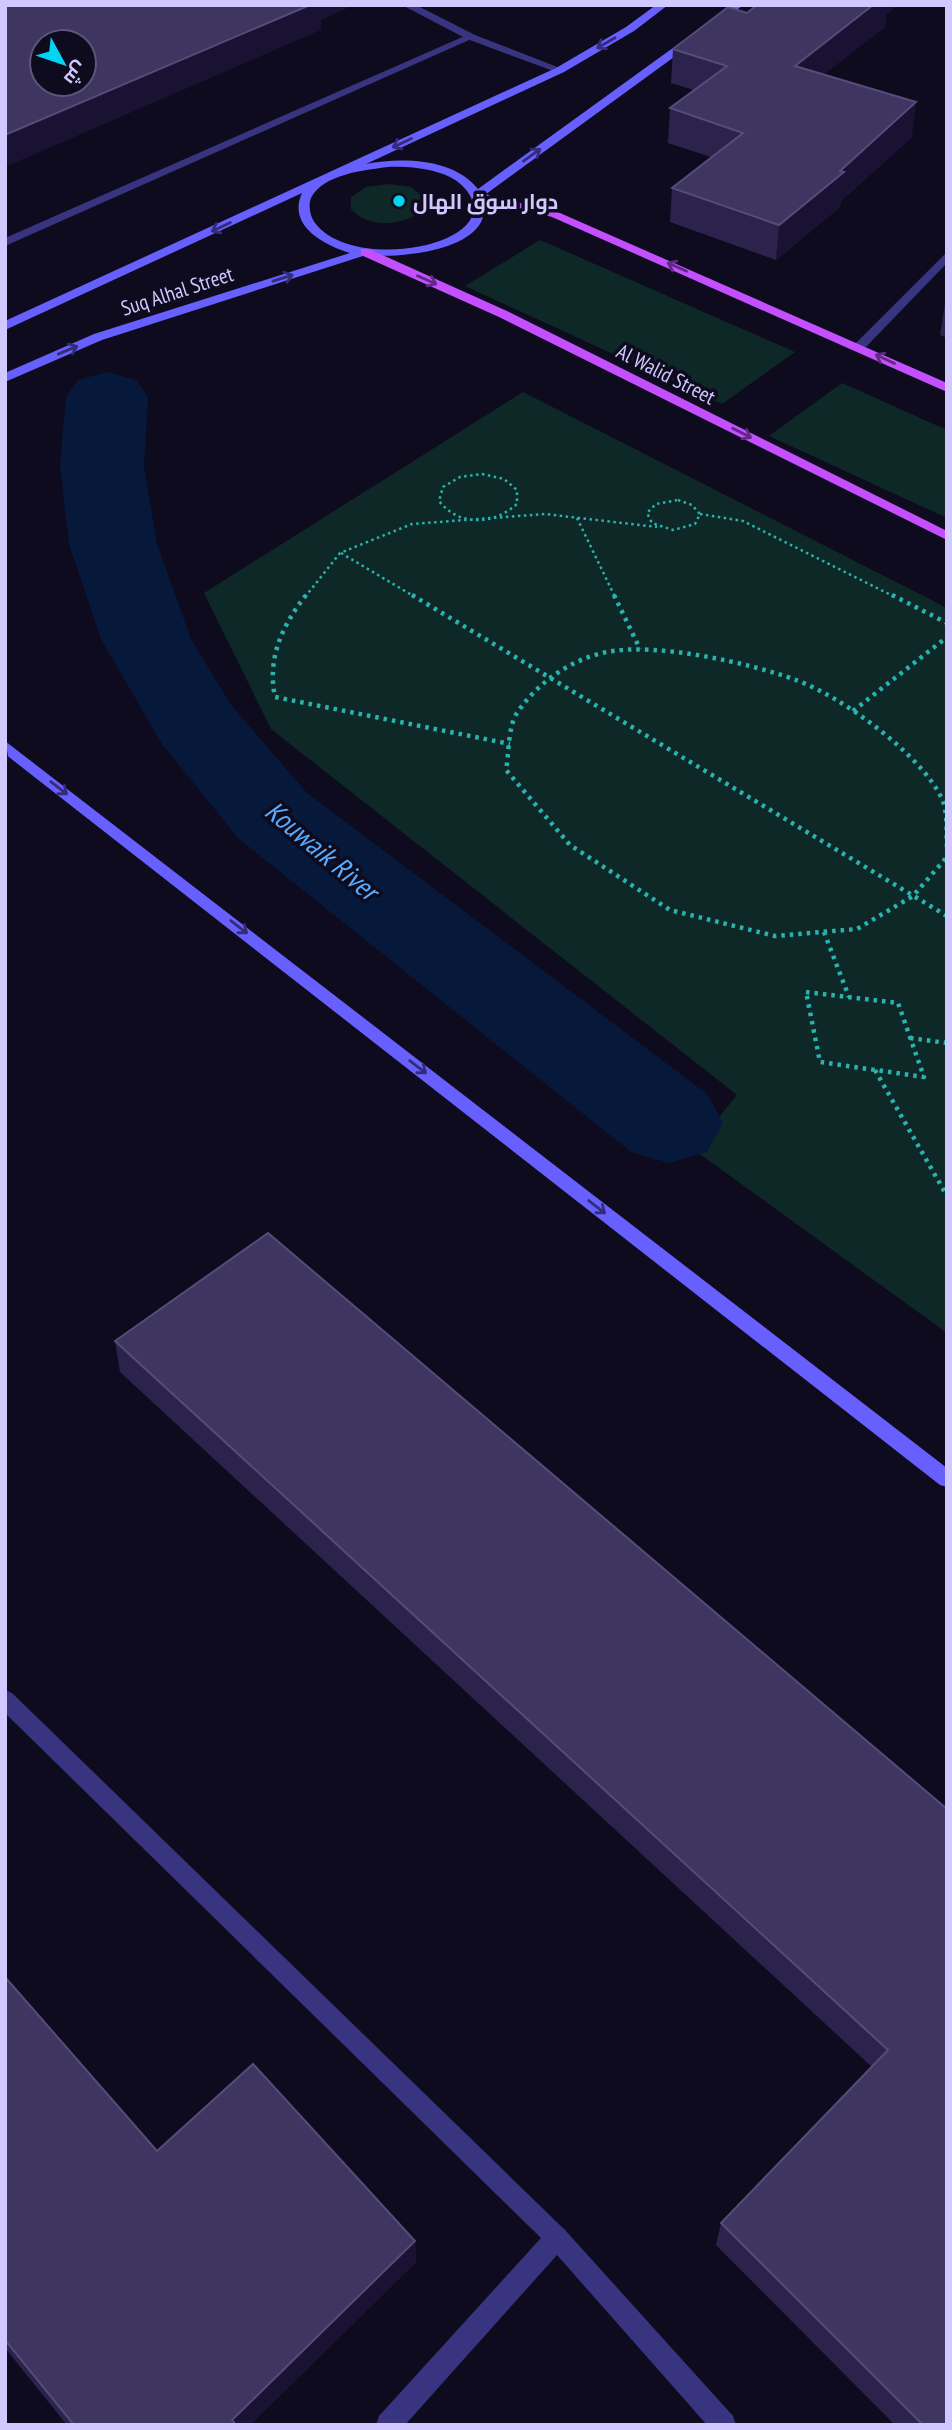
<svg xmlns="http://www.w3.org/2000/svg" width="952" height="2430" viewBox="0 0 952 2430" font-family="'PT Sans Narrow',Cairo,sans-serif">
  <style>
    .green { fill: #0e2828 }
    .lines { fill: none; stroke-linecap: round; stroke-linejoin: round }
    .river { fill: #07193b; fill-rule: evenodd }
    .path-far1 { stroke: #29b3ae; stroke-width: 2.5; stroke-dasharray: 2.5 3.5; stroke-linecap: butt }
    .path { stroke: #29b3ae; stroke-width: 4.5; stroke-dasharray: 3.5 5; stroke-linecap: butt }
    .lane { fill: #39347f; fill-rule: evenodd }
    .street { fill: #39347f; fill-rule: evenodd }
    .secondary { fill: #685fff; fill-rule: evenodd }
    .primary { fill: #c34fff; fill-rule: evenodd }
    .wall { fill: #2c234d }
    .shaded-wall { fill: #191232 }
    .building { fill: #3e3560; stroke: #554c79; stroke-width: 2; fill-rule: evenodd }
    .oneway { stroke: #332d78 }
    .oneway2 { stroke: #602a83 }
    .poi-dot { fill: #00d4f3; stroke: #0f0b1e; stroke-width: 2.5 }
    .labels { text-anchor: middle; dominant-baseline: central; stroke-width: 7; stroke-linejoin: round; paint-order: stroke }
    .far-poi-label { font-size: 21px; font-weight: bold; fill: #d0c8ff; stroke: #0f0b1e; text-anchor: start }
    .far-street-label { font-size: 21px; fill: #d0c8ff; stroke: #0f0b1e }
    .water-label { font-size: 28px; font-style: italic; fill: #56acff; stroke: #0f0b1e }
  </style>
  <rect width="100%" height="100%" fill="#0f0b1e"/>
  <path class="green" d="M389 184 411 187 425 198 422 211C402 226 368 229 351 209V197L366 187Z
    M540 240 795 352 722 404 465 286Z
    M842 383 947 430V518L769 436Z
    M523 392 947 608V1333L693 1149 737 1095 271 729 204 593Z"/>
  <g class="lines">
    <path class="river" d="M107 372 136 380 148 397 144 466 157 544 191 639 231 705 307 793 707 1094 723 1123 707 1152 669 1163 631 1152 239 839 162 744 101 639 69 544 60 466 66 397 78 380Z"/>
    <path class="path-far1" d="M482 474 504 479 517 490V504C493 525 460 527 439 501L443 487 460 477Z
      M678 500 692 505 700 514 695 524 673 530 652 523 647 513 656 504Z
      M700 514 743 521 895 597
      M577 518 615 597
      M341 553 415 597
      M305 597 340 553 412 524 545 514 657 527"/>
    <path class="path" d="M306 595C282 626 267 658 275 697L510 744
      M412 595 947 916
      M614 595 640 649
      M892 595 947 623
      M853 711 947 637
      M947 847C946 833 948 812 942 799 922 755 841 696 796 680 750 663 655 642 607 652 571 659 537 683 517 713 508 726 509 754 506 770L570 845 670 910 775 936 857 929 913 896 947 857
      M824 932 849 997
      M806 992 898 1003 924 1077 820 1062Z
      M910 1038 947 1043
      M875 1070 947 1196"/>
    <path class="lane" d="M467 35 476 37 5 246V238Z"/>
    <path class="street" d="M402 5H416L475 35 565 70 556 72 467 39Z
      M947 252V263L863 350H855V344Z
      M5 1690 12 1693 565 2230 733 2416 736 2425H707L557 2255 405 2425H376L379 2416 541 2238 5 1713Z"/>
    <path class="secondary" d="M656 5H668L634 31 564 72 366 164C401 157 454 158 478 189L688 37H696V41L482 197C500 250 400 259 366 255L102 340 5 382V373L94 334 350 253C324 245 287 226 302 193L5 330V321L556 68 626 27ZM388 167C412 166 451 169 467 191 507 245 353 274 315 223 310 216 308 206 311 198 323 174 365 170 388 167Z
      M731 5H743L719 24H711V20Z
      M5 741 947 1468V1487L940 1485 5 754Z"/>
    <path class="primary" d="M477 192 560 213 947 383V392L552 217 473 197 471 195Z
      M361 249H369L507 311 947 531V540L499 317 361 255Z"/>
  </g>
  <path class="wall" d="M747 13 886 15 885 27 824 74 912 137 841 201 840 207 776 260 670 222 672 188 711 157 668 143 670 108 694 90 671 83 673 49Z
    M947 302V338L940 335 945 304Z
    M115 1341 947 1809V2425H895L716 2245 721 2223 872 2067 120 1372Z
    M5 1977 157 2151 415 2241 416 2262 250 2425H67L5 2348Z"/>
  <path class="shaded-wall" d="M309 5H354L321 20V30L5 167V135Z
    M873 5H898L886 15 885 27 791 100 795 66Z
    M916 102 912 137 841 201 840 207 776 260 779 225Z
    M5 739 9 761 5 764Z
    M415 2241 416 2262 250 2425H233L232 2420Z"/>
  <path class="building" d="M5 5H310L5 135ZM42 42H84V84H42Z
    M757 5H873L795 66 916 102 840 171 844 172 779 225 672 188 743 133 670 108 727 66 673 49 728 7 747 13Z
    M268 1233 947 1809V2425H923L721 2223 888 2050 115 1341Z
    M5 1977 157 2151 253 2064 415 2241 232 2420 236 2425H74L5 2340Z"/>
  <defs><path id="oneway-shaft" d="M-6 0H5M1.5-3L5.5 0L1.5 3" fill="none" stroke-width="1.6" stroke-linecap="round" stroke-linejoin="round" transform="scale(1.75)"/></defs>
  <g class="oneway">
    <use href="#oneway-shaft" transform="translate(606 43) rotate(150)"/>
    <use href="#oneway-shaft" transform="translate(402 143) rotate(155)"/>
    <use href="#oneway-shaft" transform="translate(532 155) rotate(-36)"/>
    <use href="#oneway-shaft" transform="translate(221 227) rotate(155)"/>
    <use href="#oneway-shaft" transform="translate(283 278) rotate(-17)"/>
    <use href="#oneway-shaft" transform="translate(68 350) rotate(-23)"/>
    <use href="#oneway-shaft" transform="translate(59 788) rotate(38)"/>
    <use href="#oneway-shaft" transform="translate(239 927) rotate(38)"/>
    <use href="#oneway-shaft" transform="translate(418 1067) rotate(38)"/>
    <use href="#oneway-shaft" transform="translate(597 1207) rotate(38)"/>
  </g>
  <g class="oneway2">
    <use href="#oneway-shaft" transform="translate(677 267) rotate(-156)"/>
    <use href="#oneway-shaft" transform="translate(427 280) rotate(24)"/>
    <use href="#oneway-shaft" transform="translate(885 359) rotate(-155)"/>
    <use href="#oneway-shaft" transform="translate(742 433) rotate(27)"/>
  </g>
  <circle class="poi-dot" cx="399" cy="201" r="7"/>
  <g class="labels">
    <g class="far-poi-label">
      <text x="413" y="201">دوار سوق الهال</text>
    </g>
    <g class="far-street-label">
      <text transform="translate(177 291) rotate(-18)">Suq Alhal Street</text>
      <text transform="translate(666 374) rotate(27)">Al Walid Street</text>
    </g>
    <g class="water-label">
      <text transform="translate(322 850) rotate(40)">Kouwaik River</text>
    </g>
  </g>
  <rect width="952" height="2430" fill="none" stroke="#d0c8ff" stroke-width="14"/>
  <g transform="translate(63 63) rotate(130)"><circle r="33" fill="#0f0b1e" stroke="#5c5778" stroke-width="2"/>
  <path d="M0-5L12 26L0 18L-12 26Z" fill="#00d4f3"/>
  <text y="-10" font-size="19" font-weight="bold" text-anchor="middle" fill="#d0c8ff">ش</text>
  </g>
</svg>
